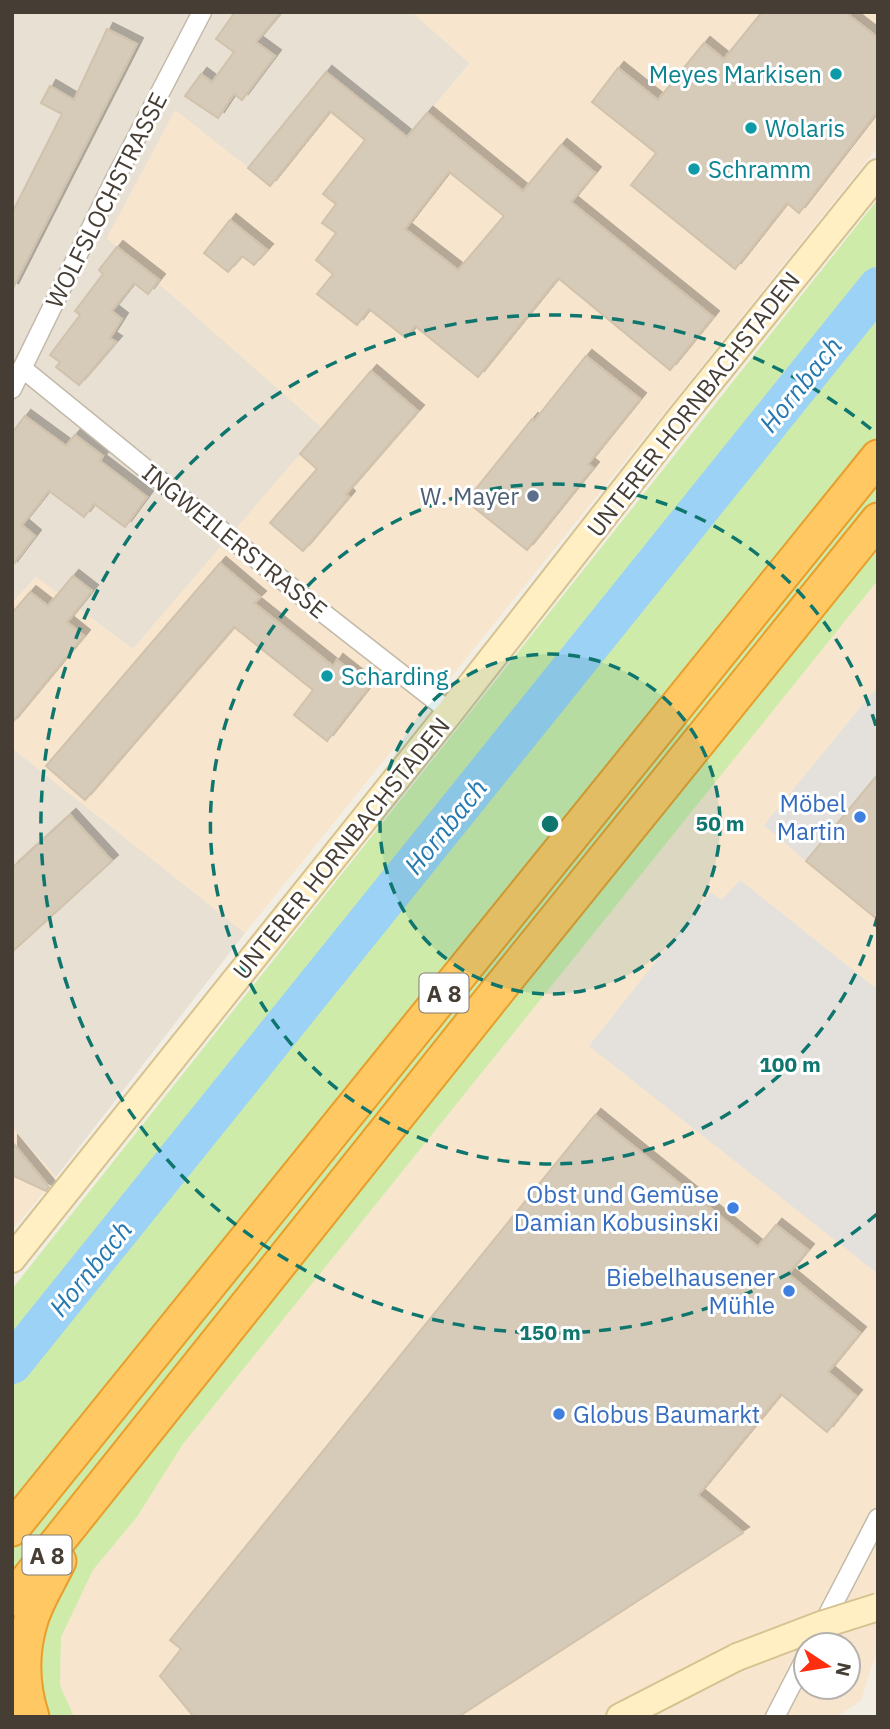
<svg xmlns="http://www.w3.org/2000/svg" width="890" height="1729" viewBox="0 0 890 1729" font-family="'IBM Plex Sans',sans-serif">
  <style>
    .residential { fill: #e8e0d2 }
    .commercial { fill: #f7e5cd; fill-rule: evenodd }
    .green { fill: #cfebaa }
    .parking { fill: #e4e1dd }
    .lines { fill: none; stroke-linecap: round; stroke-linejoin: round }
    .river { stroke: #9cd2f5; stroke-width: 40 }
    .building { fill: #d6cab9; stroke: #d1c2ac; stroke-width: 2; fill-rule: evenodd; filter: url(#shadow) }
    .street-casing { stroke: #c2b9a9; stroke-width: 21 }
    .secondary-casing { stroke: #d6c291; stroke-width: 30 }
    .highway-casing { stroke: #e79e2a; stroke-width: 37 }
    .street { stroke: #fff; stroke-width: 18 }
    .secondary { stroke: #ffefc2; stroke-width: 26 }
    .highway { stroke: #ffc863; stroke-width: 33 }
    .secondary-bridge-casing { stroke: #d6c291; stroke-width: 30; stroke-linecap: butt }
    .secondary-bridge { stroke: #ffefc2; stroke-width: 26 }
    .ring { fill: none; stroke: #0f766e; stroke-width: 3.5; stroke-dasharray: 12 9 }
    .culture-dot { fill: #0f9aa8; stroke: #fff; stroke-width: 2.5 }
    .service-dot { fill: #5c6f8a; stroke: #fff; stroke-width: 2.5 }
    .shop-dot { fill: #3f7fe0; stroke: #fff; stroke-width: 2.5 }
    .labels { text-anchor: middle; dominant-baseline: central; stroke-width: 6; stroke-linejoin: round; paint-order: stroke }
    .shield { fill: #fff; stroke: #7e7871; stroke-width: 2 }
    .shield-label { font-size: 23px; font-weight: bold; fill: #463e34 }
    .culture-label { font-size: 24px; fill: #0d838f; stroke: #fff; text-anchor: start }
    .street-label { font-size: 24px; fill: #463e34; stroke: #fff }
    .service-label { font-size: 24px; fill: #4e5e75; stroke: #fff; text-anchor: end }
    .shop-label { font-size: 24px; fill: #366cbe; stroke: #fff; text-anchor: end }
    .water-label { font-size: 26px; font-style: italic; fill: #2579b0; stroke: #fff }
    .centre { fill: #0f766e; stroke: #fff; stroke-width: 3.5 }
    .ring-label { font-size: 21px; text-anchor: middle; font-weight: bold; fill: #0f766e; stroke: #fff; stroke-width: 6; stroke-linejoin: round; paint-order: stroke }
  </style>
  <defs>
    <filter id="shadow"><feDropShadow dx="6" dy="-6" stdDeviation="0" flood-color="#0004"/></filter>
  </defs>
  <rect width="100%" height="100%" fill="#f3eee4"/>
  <path class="residential" d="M12 12H412L470 63 407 138 326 72 248 168 175 111 107 238 323 428 133 649 36 577 12 603Z
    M12 748 245 933 56 1177 12 1127Z"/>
  <path class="commercial" d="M412 12H878V147L245 933 12 748V603L36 577 133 649 322 428 107 238 175 110 249 168 326 72 407 137 470 64Z
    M878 580V1631L876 1652 861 1701 835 1717H74L60 1685 61 1636 93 1570 137 1517 183 1444ZM806 1645H848V1687H806Z
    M12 1127 56 1177 12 1231Z"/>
  <path class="green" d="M878 199V580L183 1444 137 1517 93 1570 61 1637 60 1685 74 1717H12V1289Z"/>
  <path class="parking" d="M878 686V774L806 861 764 825Z
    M740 880 878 990V1274L589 1046 711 892 722 900Z"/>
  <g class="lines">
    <path class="river" d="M12 1364 878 287"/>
  </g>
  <path class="building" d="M235 12H281L256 42 275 56 242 100 234 94 218 118 185 96 201 74 212 82 234 52 216 39Z
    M762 12H845L878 38V111L799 213 787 203 735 269 631 185 656 153 592 102 618 68 658 100 704 43 724 59Z
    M107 29 137 44 12 290V213L62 114 41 103 50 86 74 100Z
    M326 72 407 137 427 113 523 191 561 145 595 173 571 202 713 317 670 370 558 278 478 377 415 326 406 338 369 309 357 325 317 294 333 274 316 260 336 233 322 223 336 204 323 194 365 140 330 111 270 186 248 168ZM449 172 504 216 458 270 405 229Z
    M230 220 267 250 254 265 242 256 228 272 204 253Z
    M117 247 159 280 148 294 134 283 112 311 122 319 110 338 116 342 79 385 56 367 60 362 50 355 80 315 75 311 103 274 99 270Z
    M586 356 640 399 588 464 593 468 527 550 466 501 532 419 534 421Z
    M371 371 418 411 346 494 349 497 303 551 270 523 317 469 300 454Z
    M25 416 66 446 75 435 103 456 100 461 147 497 125 527 94 504 84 517 49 491 22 525 35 536 12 566V433Z
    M220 563 260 597 254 603 333 666 337 660 370 686 327 741 294 715 313 690 234 627 85 800 46 766Z
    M73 576 92 591 67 622 84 636 12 723V613L30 592 48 606Z
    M878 774V920L806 861Z
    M70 815 112 861 12 952V868Z
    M595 1115 758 1247 776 1225 808 1250 788 1274 860 1333 828 1372 856 1396 827 1432 781 1394 698 1495 743 1533 458 1717H194L160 1676 181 1649 170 1640Z
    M12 1142 49 1187 46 1191 12 1175Z"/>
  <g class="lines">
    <g class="street-casing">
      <path id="street" d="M22 368 313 605 450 712
        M12 389 115 179 202 12
        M812 1645 878 1518
        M775 1717 806 1657"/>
    </g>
    <g class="secondary-casing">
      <path id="secondary" d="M12 1259 450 712 682 416 878 173
        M620 1717 737 1657"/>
    </g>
    <g class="highway-casing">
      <path id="highway" d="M12 1529 878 457
        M12 1599 499 989 878 520
        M32 1717C22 1686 21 1652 31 1620 37 1600 50 1580 59 1561"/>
    </g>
    <use href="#street" class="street"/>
    <use href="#secondary" class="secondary"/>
    <use href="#highway" class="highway"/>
    <g class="secondary-bridge-casing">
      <path id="secondary-bridge" d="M737 1657 821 1625 878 1607"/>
    </g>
    <use href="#secondary-bridge" class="secondary-bridge"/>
  </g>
  <circle cx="550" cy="824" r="170" fill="#0f766e" fill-opacity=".12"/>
  <g class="ring">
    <circle cx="550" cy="824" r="170"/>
    <path d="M878 915A340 340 0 1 1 878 733"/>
    <path d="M877 1214A509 509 0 1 1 877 434"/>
  </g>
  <g class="culture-dot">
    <circle cx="836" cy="74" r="7"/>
    <circle cx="751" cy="128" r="7"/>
    <circle cx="694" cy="169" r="7"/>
    <circle cx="327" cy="676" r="7"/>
  </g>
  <circle class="service-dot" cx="533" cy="496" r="7"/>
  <g class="shop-dot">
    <circle cx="860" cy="817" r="7"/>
    <circle cx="733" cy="1208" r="7"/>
    <circle cx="789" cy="1291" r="7"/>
    <circle cx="559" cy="1414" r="7"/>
  </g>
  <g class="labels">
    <g class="shield">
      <rect x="419.5" y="973.5" width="49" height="39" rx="5"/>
      <rect x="22.5" y="1535.5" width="49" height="39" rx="5"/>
    </g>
    <g class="shield-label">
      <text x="444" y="993">A 8</text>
      <text x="47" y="1555">A 8</text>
    </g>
    <g class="culture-label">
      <text x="822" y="74" text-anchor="end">Meyes Markisen</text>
      <text x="765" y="128">Wolaris</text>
      <text x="708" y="169">Schramm</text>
      <text x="341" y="676">Scharding</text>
    </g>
    <g class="street-label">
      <text transform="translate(106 200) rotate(-63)">WOLFSLOCHSTRASSE</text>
      <text transform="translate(693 404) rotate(-52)">UNTERER HORNBACHSTADEN</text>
      <text transform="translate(235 541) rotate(39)">INGWEILERSTRASSE</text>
      <text transform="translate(341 848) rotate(-51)">UNTERER HORNBACHSTADEN</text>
    </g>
    <g class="service-label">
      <text x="519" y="496">W. Mayer</text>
    </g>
    <g class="shop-label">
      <text x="846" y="803">Möbel<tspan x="846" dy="28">Martin</tspan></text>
      <text x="719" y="1194">Obst und Gemüse<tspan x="719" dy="28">Damian Kobusinski</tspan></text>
      <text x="775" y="1277">Biebelhausener<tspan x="775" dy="28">Mühle</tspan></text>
      <text x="573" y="1414" text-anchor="start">Globus Baumarkt</text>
    </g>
    <g class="water-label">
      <text transform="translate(800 384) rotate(-51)">Hornbach</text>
      <text transform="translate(445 826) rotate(-51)">Hornbach</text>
      <text transform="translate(90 1268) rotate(-51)">Hornbach</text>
    </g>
  </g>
  <circle cx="550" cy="824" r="10" class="centre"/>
  <g class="ring-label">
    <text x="720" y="831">50 m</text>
    <text x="790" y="1072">100 m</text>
    <text x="550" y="1340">150 m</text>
  </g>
  <rect width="890" height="1729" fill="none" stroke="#463e34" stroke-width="28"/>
  <g transform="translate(827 1666) rotate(102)"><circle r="33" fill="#ffffff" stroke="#b5b2ae" stroke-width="2"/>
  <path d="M0-5L12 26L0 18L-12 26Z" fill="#ff2e0f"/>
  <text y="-10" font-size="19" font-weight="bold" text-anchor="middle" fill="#463e34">N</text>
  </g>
</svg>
